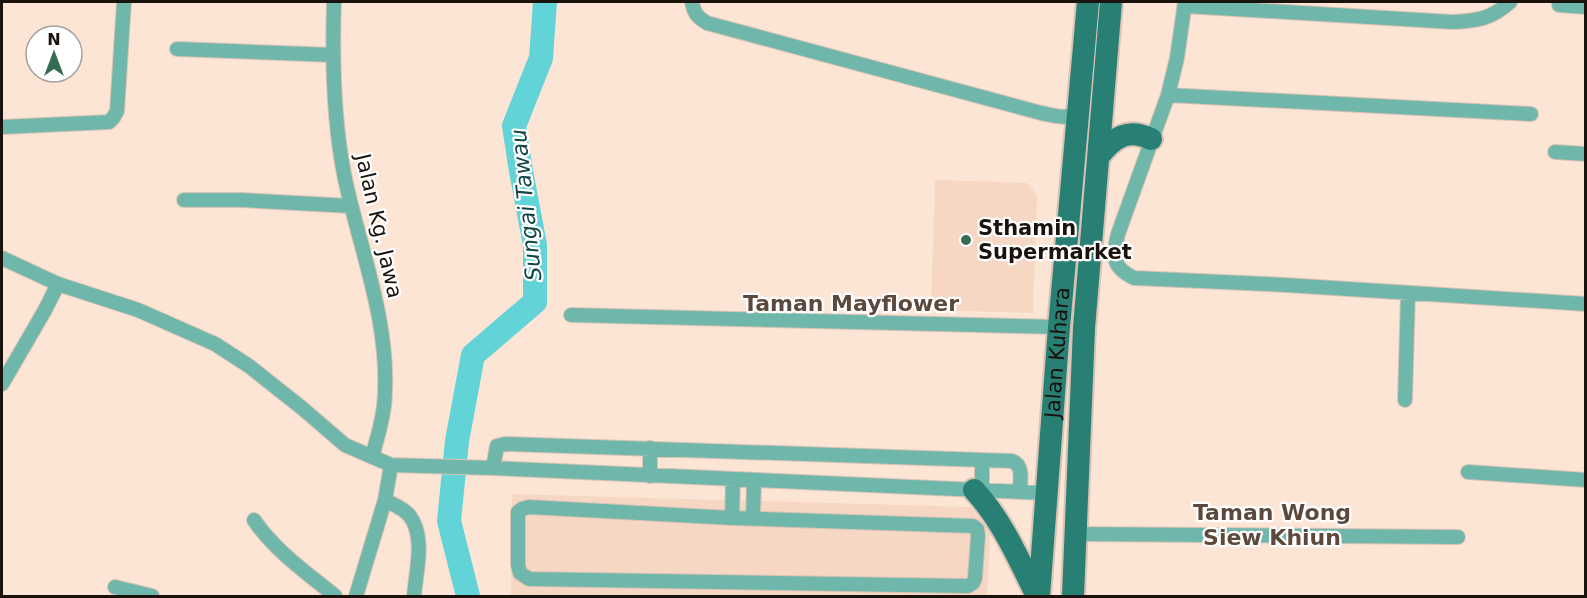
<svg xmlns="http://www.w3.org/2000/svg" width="1587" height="598" viewBox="0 0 1587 598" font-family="'DejaVu Sans',sans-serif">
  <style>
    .built { fill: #f6d7c3 }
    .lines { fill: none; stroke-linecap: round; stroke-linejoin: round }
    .river { stroke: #62d4d8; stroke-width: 24 }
    .street-casing { stroke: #d9c3b5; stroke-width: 16 }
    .primary-casing { stroke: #d9c3b5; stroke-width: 26 }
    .street { stroke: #70b7ab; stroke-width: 14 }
    .primary { stroke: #287f74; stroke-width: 22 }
    .poi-dot { fill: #356c53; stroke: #fff; stroke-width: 2 }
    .labels { text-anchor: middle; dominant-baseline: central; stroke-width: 4.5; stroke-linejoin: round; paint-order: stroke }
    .street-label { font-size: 21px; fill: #1a120c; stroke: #fff }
    .poi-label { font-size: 21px; font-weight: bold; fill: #1a120c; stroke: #fff; text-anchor: start }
    .water-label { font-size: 22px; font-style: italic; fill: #104546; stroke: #fff }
    .neighbourhood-label { font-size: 22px; font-weight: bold; fill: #5d493c; stroke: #fff }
  </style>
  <rect width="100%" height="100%" fill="#fde5d5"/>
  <path class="built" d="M935 180 1027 183 1037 195 1033 313 931 310Z
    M512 494 971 507 990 532 987 596H689L511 595Z"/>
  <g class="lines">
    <path class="river" d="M468 596 449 521 457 441 473 355 535 302V245L521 171 514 126 541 58 545 2"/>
    <g class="street-casing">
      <path id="street" d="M334 2C332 61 333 121 345 179 360 249 388 318 385 390 385 413 378 435 372 457
        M692 2C694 13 697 17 707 23L1041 113C1058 116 1068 122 1080 107
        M1185 2 1177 58 1168 95 1118 234C1113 256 1111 267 1134 278L1286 285 1586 304
        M1559 5 1586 7
        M1185 6 1452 22C1477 21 1491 19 1510 2
        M177 49 333 55
        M1168 95 1531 114
        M2 127 109 122 113 118 117 111 124 2
        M1555 152 1586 154
        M184 200H241L351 206
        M2 258 58 284 138 310 215 344 249 366 302 408 345 445 391 465 493 468 1046 493
        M571 315 1059 327
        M2 384 45 310 58 284
        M1405 400 1408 293
        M493 468 497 446 505 444 1012 461C1024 465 1020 481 1020 492
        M1468 472 1586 480
        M650 476V448
        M982 490V460
        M385 500C392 504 403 508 409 515 426 536 416 571 414 596
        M529 507 732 518 973 526 977 529 978 536 975 578 973 583 968 586 529 579 520 573 518 565V512L522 509Z
        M732 518 733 479
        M753 518 754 480
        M254 520C274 550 307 573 335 596
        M1076 534 1458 537
        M115 587 152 596
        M356 596 385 500 391 465"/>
    </g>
    <g class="primary-casing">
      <g id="primary">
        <path d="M1099 156C1114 137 1128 128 1151 139"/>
        <path d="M974 490C1002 520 1019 560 1037 596"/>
        <path id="s1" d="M1039 596 1059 327 1088 2"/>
        <path d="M1073 596 1084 328 1111 2"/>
      </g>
    </g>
    <use href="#street" class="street"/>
    <use href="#primary" class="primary"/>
  </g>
  <circle class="poi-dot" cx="966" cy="240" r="6"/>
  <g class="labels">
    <g class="street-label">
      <text transform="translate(379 226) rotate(77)">Jalan Kg. Jawa</text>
      <text stroke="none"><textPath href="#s1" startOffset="244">Jalan Kuhara</textPath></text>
    </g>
    <g class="poi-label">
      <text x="978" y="228">Sthamin<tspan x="978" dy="24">Supermarket</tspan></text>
    </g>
    <g class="water-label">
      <text transform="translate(526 205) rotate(-96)">Sungai Tawau</text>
    </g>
    <g class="neighbourhood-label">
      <text x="851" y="303">Taman Mayflower</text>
      <text x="1272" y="512">Taman Wong<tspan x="1272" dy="25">Siew Khiun</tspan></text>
    </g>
  </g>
  <rect width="1587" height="598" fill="none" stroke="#1a120c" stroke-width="6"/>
  <g transform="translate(54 54)"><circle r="28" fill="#ffffff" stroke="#a3a09e" stroke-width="1.5"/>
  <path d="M0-4.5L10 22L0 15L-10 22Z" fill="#356c53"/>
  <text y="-9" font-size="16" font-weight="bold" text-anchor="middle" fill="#1a120c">N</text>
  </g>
</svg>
